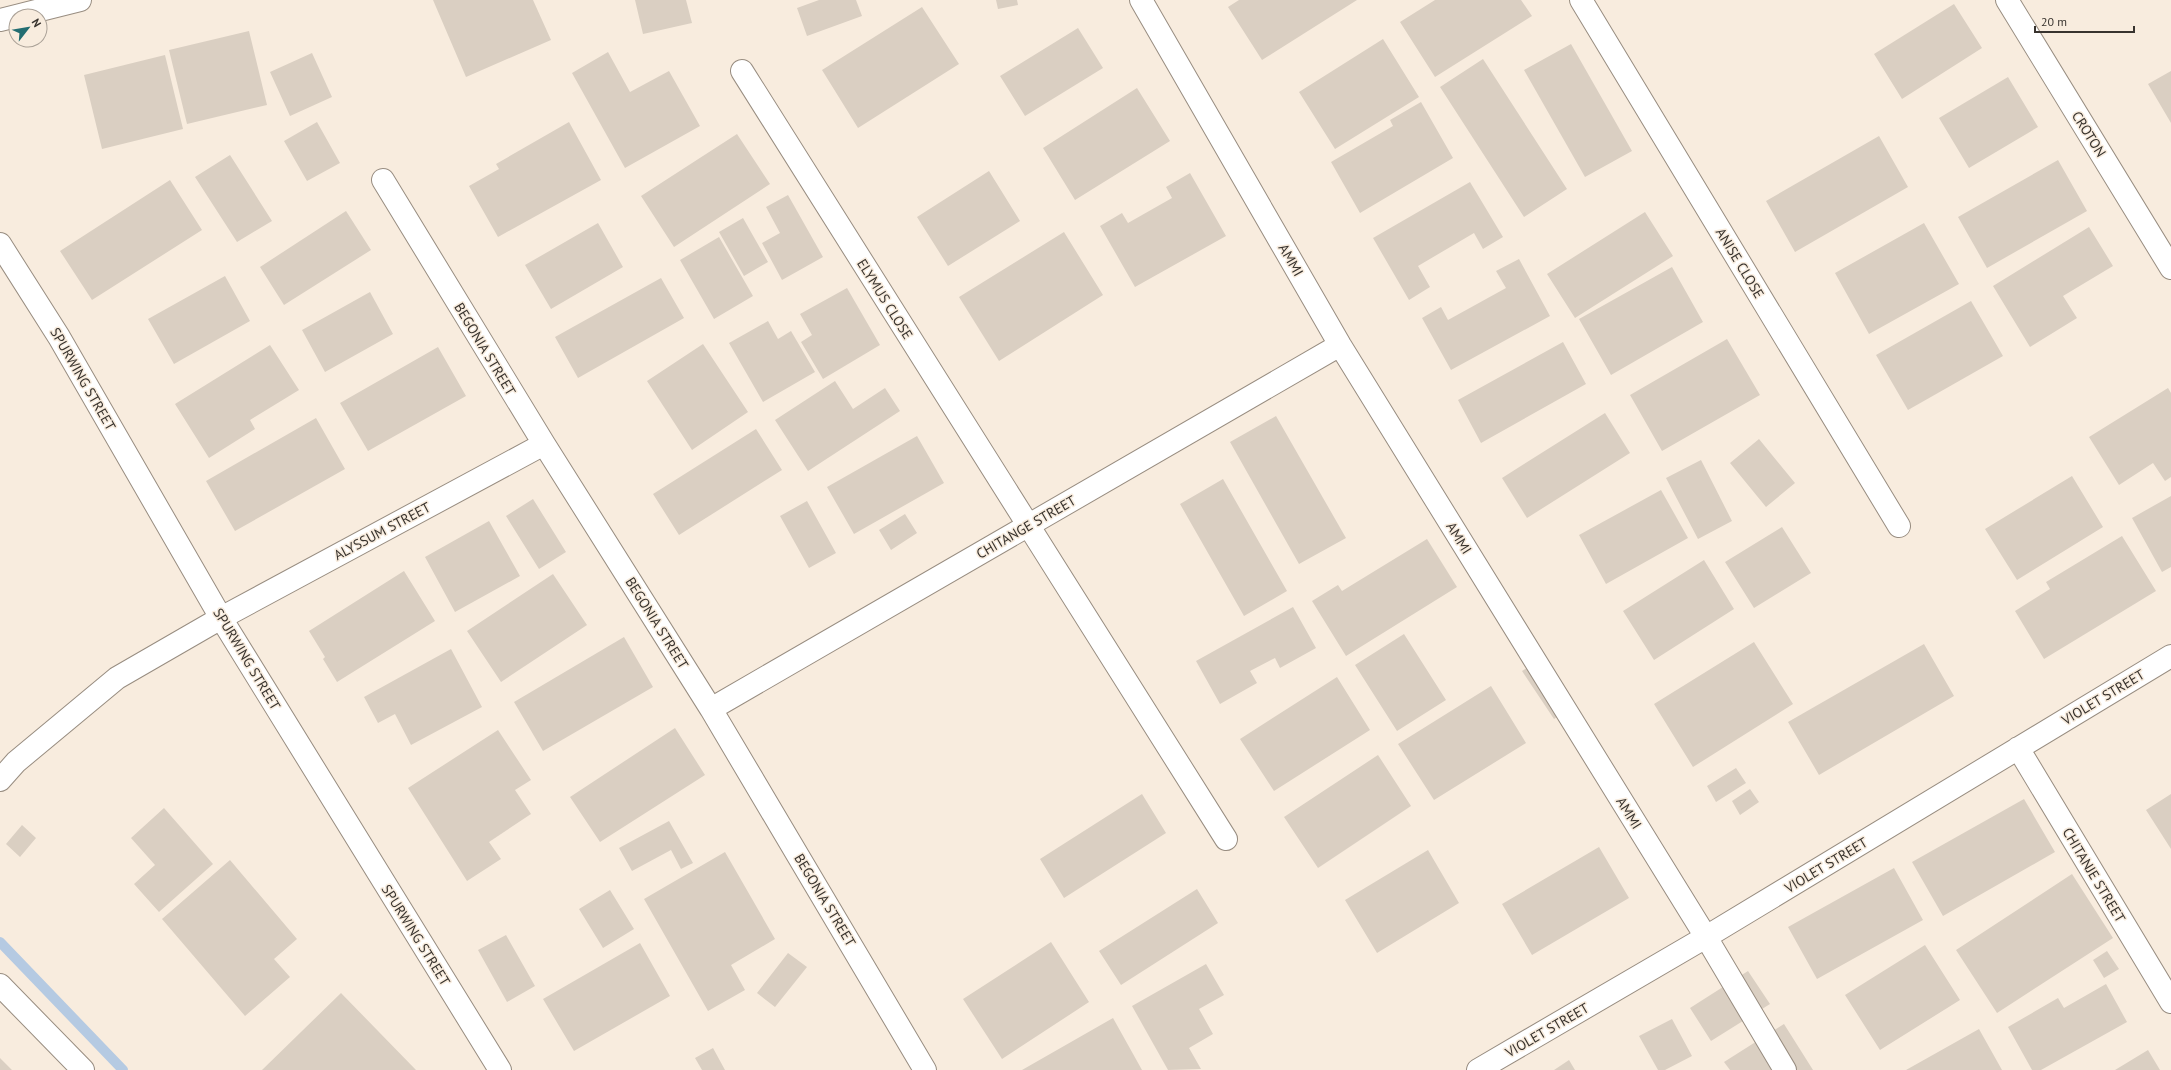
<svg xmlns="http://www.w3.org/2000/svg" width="2171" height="1070" viewBox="0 0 2171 1070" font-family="'PT Sans',sans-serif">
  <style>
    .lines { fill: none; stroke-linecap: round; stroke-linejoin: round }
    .stream { stroke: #b5cae2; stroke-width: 10 }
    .building { fill: #dacfc2 }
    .minor-casing { stroke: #988d81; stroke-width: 24 }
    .minor { stroke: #fff; stroke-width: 22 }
    .labels { text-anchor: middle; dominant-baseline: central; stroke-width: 3; stroke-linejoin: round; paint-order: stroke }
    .street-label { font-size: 14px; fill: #38332e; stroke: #f8ecde }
  </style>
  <rect width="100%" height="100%" fill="#f8ecde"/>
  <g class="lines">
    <path class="stream" d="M0 942 123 1070"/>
  </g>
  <path class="building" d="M433 0H533L551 40 466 77Z
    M635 0H686L692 23 643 34Z
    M819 0H856L862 16 807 36 797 8Z
    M996 0H1017L1018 5 998 9Z
    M1239 0H1357L1262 60 1228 7Z
    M1435 0H1521L1532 16 1435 77 1400 22Z
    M1954 4 1982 48 1902 99 1874 54Z
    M922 7 959 64 858 128 822 70Z
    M1078 28 1103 68 1025 116 1000 76Z
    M249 31 267 105 187 124 169 50Z
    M1383 39 1419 97 1335 149 1299 92Z
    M1571 44 1632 151 1585 177 1524 70Z
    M608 52 630 92 669 71 700 126 625 168 572 73Z
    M312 53 332 97 290 116 270 72Z
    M165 55 183 129 102 149 84 75Z
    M1483 59 1567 189 1524 217 1440 87Z
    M2171 71V123L2148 84Z
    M2008 77 2038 127 1969 168 1939 118Z
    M1137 88 1170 141 1075 200 1043 148Z
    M1421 102 1453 158 1360 213 1331 162 1393 126 1390 120Z
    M317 122 340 163 307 181 284 141Z
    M569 122 601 180 498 237 469 186 499 169 496 164Z
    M737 134 770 184 674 247 641 196Z
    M1879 136 1908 187 1795 252 1766 201Z
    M230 155 272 221 237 242 195 177Z
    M2058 160 2087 211 1987 268 1958 217Z
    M989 171 1020 221 948 266 917 217Z
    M1190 173 1226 236 1135 287 1100 226 1122 213 1128 223 1172 198 1166 187Z
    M170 180 202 230 92 300 60 251Z
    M1470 182 1503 237 1483 249 1474 233 1418 266 1430 287 1409 300 1373 238Z
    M788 195 823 257 782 280 762 243 780 233 766 207Z
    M346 211 371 250 284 305 260 267Z
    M1645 212 1673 256 1575 318 1547 274Z
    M743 218 768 262 744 276 719 232Z
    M598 223 623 267 551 309 525 265Z
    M1924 223 1959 284 1869 334 1835 273Z
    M2089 227 2113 266 2063 296 2077 318 2030 347 1993 286Z
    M1064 232 1103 295 999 361 959 297Z
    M719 237 753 296 714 319 680 260Z
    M1519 259 1550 316 1451 370 1422 318 1441 307 1448 320 1506 288 1496 271Z
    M1672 267 1703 322 1611 375 1579 319Z
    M225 276 250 321 174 364 148 319Z
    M661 278 684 318 578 378 555 337Z
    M847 288 880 345 823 379 801 342 812 335 800 314Z
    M370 292 393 334 325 372 302 330Z
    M1971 301 2003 356 1908 410 1876 355Z
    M768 321 778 339 791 331 815 372 763 402 729 343Z
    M1727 339 1760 395 1662 451 1630 395Z
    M1563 342 1586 384 1481 443 1458 400Z
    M703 344 748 412 692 450 647 381Z
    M270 345 299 390 250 420 255 429 209 458 175 404Z
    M438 347 466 396 368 451 340 403Z
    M835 381 853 409 885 388 900 411 808 471 775 420Z
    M2168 388 2171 393V477L2165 481 2153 463 2119 485 2089 437Z
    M1605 413 1630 453 1527 518 1502 478Z
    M1276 416 1346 538 1299 564 1230 442Z
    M316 418 345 469 235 531 206 481Z
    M756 429 782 470 679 535 653 494Z
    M917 436 944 483 854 534 827 487Z
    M1759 439 1795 483 1766 507 1730 463Z
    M1701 460 1732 521 1698 539 1666 478Z
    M2072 476 2103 527 2017 580 1985 529Z
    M1223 479 1287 591 1244 616 1180 504Z
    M1661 490 1688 538 1606 584 1579 535Z
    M2171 496V567L2162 572 2132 518Z
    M533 499 566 552 539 569 506 516Z
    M807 501 836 553 809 568 780 516Z
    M905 514 917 533 891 550 879 530Z
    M489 521 520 576 455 612 425 557Z
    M1782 527 1811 573 1754 608 1725 562Z
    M2122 536 2156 591 2044 659 2015 611 2050 589 2046 582Z
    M1427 539 1457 587 1346 656 1312 601 1338 585 1342 591Z
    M1704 560 1734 609 1654 660 1623 611Z
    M404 571 435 621 337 682 323 659 325 657 309 631Z
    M553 574 587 625 501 682 467 631Z
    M1293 607 1316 648 1280 668 1275 658 1250 671 1257 683 1220 704 1196 661Z
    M1404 634 1446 700 1397 731 1355 665Z
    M624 637 653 687 543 751 514 702Z
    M1754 642 1793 704 1693 767 1654 704Z
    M1924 644 1954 696 1819 775 1788 722Z
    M451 649 482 707 411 745 395 714 378 723 364 697Z
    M1541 659 1572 707 1554 719 1522 671Z
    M1337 677 1370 730 1274 791 1240 739Z
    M1491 686 1526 743 1434 800 1398 744Z
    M675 728 705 775 600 842 570 797Z
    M498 730 531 780 515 790 531 814 489 842 501 859 467 881 408 788Z
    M1378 755 1411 806 1318 868 1284 817Z
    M1736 768 1746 783 1716 802 1707 786Z
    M1750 789 1759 802 1740 815 1732 801Z
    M1142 794 1166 833 1064 898 1040 859Z
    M2171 794V849L2146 810Z
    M2024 799 2055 852 1943 916 1912 862Z
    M164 808 213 864 159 912 134 884 155 865 131 838Z
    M669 821 693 863 681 869 671 850 632 871 619 848Z
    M22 825 36 838 20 857 6 844Z
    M1599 847 1629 898 1532 955 1502 904Z
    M1428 850 1459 903 1377 953 1345 900Z
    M725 852 775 939 731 965 745 990 708 1011 644 899Z
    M230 860 297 939 274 959 290 977 245 1016 162 919Z
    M1894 868 1923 920 1817 979 1788 927Z
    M2072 874 2113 938 1997 1013 1956 950Z
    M1197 889 1218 923 1121 985 1099 951Z
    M610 890 634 929 603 948 579 909Z
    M506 935 535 986 507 1002 478 950Z
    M1051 942 1089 1002 1002 1059 963 999Z
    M640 943 670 996 574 1051 543 999Z
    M1925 945 1960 1000 1880 1050 1845 995Z
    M2107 951 2119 969 2104 978 2093 960Z
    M788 953 807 967 775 1007 757 993Z
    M1206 964 1224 995 1199 1009 1213 1034 1189 1048 1201 1069 1168 1070 1132 1006Z
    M1748 971 1770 1004 1711 1041 1690 1008Z
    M2106 984 2127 1022 2041 1070H2032L2008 1027 2058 998 2064 1008Z
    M341 993 416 1070H262Z
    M1113 1018 1142 1070H1022Z
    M1672 1019 1692 1056 1665 1070H1658L1639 1036Z
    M1784 1024 1813 1070H1730L1724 1062Z
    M1979 1029 2002 1070H1906Z
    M713 1048 725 1070H702L695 1058Z
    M2148 1050 2160 1070H2115Z
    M0 1058 12 1070H0Z
    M1569 1060 1575 1070H1554Z"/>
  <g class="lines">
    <g class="minor-casing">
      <path id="minor" d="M1141 0 1340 345 1706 937 1785 1070
        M1581 0 1899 526
        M2007 0 2171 268
        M0 20 80 0
        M742 71 1226 839
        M383 180 544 444 711 709 925 1070
        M0 244 59 337 221 618 500 1070
        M711 709 1340 345
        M2018 748 2171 1002
        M0 780 16 762 117 678 221 618 544 444
        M0 985 83 1070
        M1478 1070 1706 937 2171 656"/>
    </g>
    <use href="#minor" class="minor"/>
  </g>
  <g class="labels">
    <g class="street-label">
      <text transform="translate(2089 134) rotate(58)">CROTON</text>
      <text transform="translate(1291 260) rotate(60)">AMMI</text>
      <text transform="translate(1740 263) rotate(59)">ANISE CLOSE</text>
      <text transform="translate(885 299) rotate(58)">ELYMUS CLOSE</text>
      <text transform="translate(485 349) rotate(59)">BEGONIA STREET</text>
      <text transform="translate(83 379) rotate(60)">SPURWING STREET</text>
      <text transform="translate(1026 527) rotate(-30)">CHITANGE STREET</text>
      <text transform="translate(382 531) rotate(-28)">ALYSSUM STREET</text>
      <text transform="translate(1459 538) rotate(58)">AMMI</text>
      <text transform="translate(657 623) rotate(58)">BEGONIA STREET</text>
      <text transform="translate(247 659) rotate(59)">SPURWING STREET</text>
      <text transform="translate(2103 697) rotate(-31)">VIOLET STREET</text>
      <text transform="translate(1629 813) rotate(58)">AMMI</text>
      <text transform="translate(1826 865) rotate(-31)">VIOLET STREET</text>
      <text transform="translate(2094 875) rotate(59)">CHITANJE STREET</text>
      <text transform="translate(825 900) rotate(59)">BEGONIA STREET</text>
      <text transform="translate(416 935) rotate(58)">SPURWING STREET</text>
      <text transform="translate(1547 1030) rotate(-30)">VIOLET STREET</text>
    </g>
  </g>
  <g transform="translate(28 28) rotate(59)"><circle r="19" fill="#f8ecde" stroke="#aba298"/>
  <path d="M0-3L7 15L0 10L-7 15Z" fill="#226d71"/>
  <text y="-6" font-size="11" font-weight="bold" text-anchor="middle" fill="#38332e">N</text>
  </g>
  <path d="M2035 26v6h99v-6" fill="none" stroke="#38332e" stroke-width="2"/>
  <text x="2041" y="26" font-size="12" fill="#38332e" stroke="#f8ecde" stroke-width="3" paint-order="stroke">20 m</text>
</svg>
